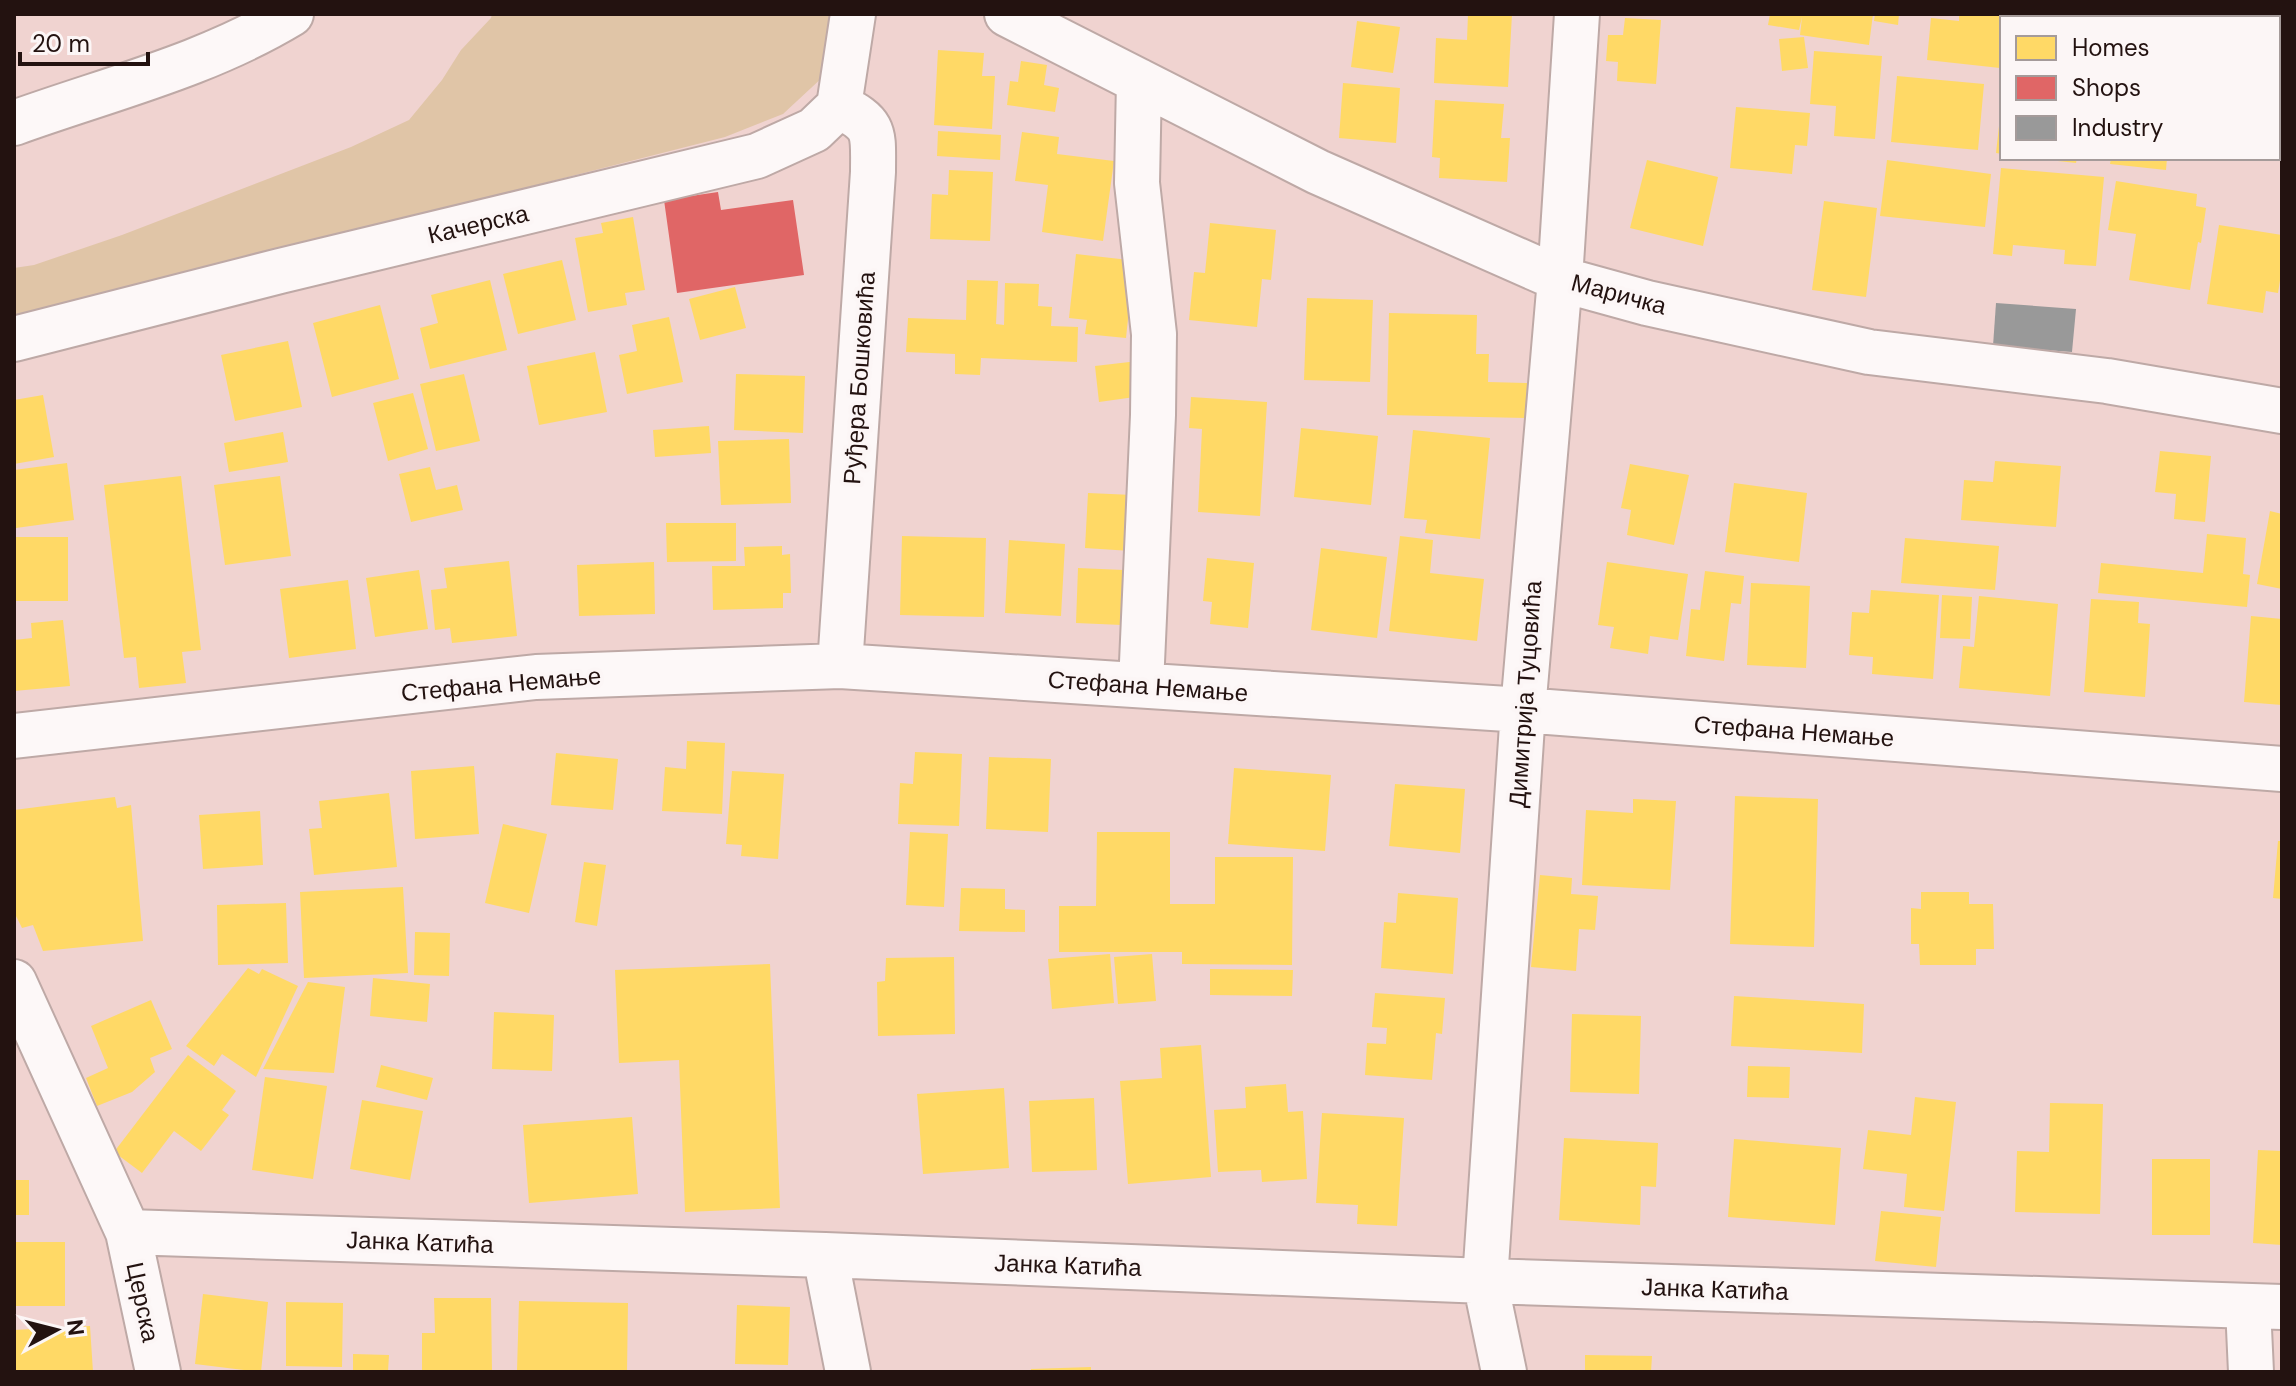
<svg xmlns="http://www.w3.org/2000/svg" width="2296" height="1386" viewBox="0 0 2296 1386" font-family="'DM Sans',sans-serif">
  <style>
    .green { fill: #e0c5a7 }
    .homes { fill: #ffd966 }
    .shops { fill: #e06666 }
    .industry { fill: #999 }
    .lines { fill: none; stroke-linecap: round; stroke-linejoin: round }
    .minor-casing { stroke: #bea9a6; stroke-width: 48 }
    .primary-casing { stroke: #bea9a6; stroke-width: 48 }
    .minor { stroke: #fdf8f8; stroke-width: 44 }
    .primary { stroke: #fdf8f8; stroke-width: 44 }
    .labels { text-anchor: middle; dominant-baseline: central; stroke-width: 8; stroke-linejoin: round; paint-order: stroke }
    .street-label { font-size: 24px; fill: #231210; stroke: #fcf6f6 }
  </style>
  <rect width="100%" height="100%" fill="#f0d3d0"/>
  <path class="green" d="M492 14H840L825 75 783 114 725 137 14 318V268L34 265 122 235 351 147 409 120 442 80 461 50 491 18Z"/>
  <path class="homes" d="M1468 14H1512L1508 87 1434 83 1436 38 1467 40Z
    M1770 14 1833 16 1873 14 1869 45 1800 35 1802 17 1799 30 1768 25Z
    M1875 14H1899L1898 25 1874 21Z
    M1959 14H2006V18H2002L2000 68 1927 60 1931 18 1959 21Z
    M2051 14H2109V18H2051Z
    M1625 18 1661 20 1656 84 1617 81 1618 62 1606 61 1608 35H1623Z
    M1357 21 1400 27 1393 73 1351 67Z
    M1804 37 1808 68 1782 71 1779 39Z
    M938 50 984 53 982 76H995L992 129 934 125Z
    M1814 51 1882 56 1875 139 1834 136 1836 106 1810 104Z
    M2278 60H2282V102L2278 101Z
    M1021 61 1047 65 1044 85 1059 88 1055 112 1007 105 1010 81 1018 82Z
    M1897 76 1984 84 1978 150 1891 142Z
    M1343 83 1400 88 1396 143 1339 138Z
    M1435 100 1504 104 1501 138H1510L1507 182 1439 178 1440 158 1432 157Z
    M1736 107 1810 113 1807 146 1795 145 1792 174 1730 168Z
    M2000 117H2002V154L1996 153Z
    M2278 123 2282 124V157L2278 156Z
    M938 131 1001 135 1000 160 937 156Z
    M1022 132 1059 137 1057 154 1114 161 1103 241 1042 232 1048 185 1015 181Z
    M2049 158H2077L2076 163 2049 160Z
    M2111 158H2167L2166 170 2110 164Z
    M1647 160 1718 177 1703 246 1630 228Z
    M1887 160 1991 174 1985 227 1880 216Z
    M2001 168 2104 177 2096 266 2064 264 2065 250 2013 245 2012 256 1993 254Z
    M949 170 993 172 990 241 930 239 932 194 948 195Z
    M2116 181 2197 194 2196 206 2206 208 2201 243 2198 242 2190 290 2129 280 2136 234 2108 230Z
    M1824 201 1877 208 1866 297 1812 290Z
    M633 217 645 290 625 293 627 305 588 312 575 238 603 233 601 223Z
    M1210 223 1276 230 1271 280 1262 279 1257 327 1189 320 1194 272 1205 273Z
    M2219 225 2282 235V268L2278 293 2266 291 2263 313 2207 304Z
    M1076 254 1129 260 1126 290H1131L1126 338 1085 334 1087 320 1069 318Z
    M562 260 576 320 518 334 503 274Z
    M490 280 507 350 430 369 420 328 438 323 431 295Z
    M967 280 998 281 996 324 1004 325 1005 283 1039 284 1038 306 1052 307 1051 326 1078 327 1077 362 981 358 980 375 955 374V354L906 352 908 318 966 320Z
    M735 287 746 328 700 340 689 299Z
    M1307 298 1373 300 1370 382 1304 380Z
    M380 305 399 379 332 397 313 323Z
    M1389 313 1477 315 1476 354H1489L1488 382 1527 383 1526 418 1387 415Z
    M669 317 683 382 627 394 619 355 637 351 632 325Z
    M288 341 302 407 235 421 221 355Z
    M595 352 607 412 539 425 527 366Z
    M1138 361 1142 396 1099 402 1095 366Z
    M464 374 480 441 436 451 420 384Z
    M736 374 805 376 803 433 734 430Z
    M413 393 428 449 388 461 373 403Z
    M43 395 54 457 14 464V400Z
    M1191 397 1267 402 1260 516 1198 512 1202 429 1189 428Z
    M709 426 711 453 655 457 653 430Z
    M1301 428 1378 436 1371 505 1294 497Z
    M1413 430 1490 438 1480 539 1425 533 1427 520 1404 518Z
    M283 432 288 462 229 472 224 443Z
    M789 439 791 503 721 505 718 441Z
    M2160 451 2211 456 2205 522 2174 519 2176 494 2155 492Z
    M1995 461 2061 466 2056 527 1961 520 1964 480 1993 482Z
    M67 463 74 520 16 528 14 470Z
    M1630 464 1689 475 1674 545 1627 535 1631 510 1621 508Z
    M430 467 436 490 457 485 463 510 411 522 399 474Z
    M181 476 201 650 182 652 186 683 139 688 136 657 124 658 104 485Z
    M280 476 291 556 225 565 214 485Z
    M1734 483 1807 493 1799 562 1725 552Z
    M1088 493 1133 495 1131 551 1085 548Z
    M2270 511 2282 514V589L2257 584Z
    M666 523H736V561L667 562Z
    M2207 534 2246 538 2243 574 2250 575 2247 607 2098 593 2101 563 2203 573Z
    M902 536 986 538 984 617 900 615Z
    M1400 536 1433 540 1430 573 1484 579 1477 641 1389 631Z
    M14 537H68V601H14Z
    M1905 538 1999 546 1995 590 1901 583Z
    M1009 540 1065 544 1061 616 1005 613Z
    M782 546V555L790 554 791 593H783V608L713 610 712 566H745L744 547Z
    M1321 548 1387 557 1377 638 1311 630Z
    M1207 558 1254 563 1248 628 1210 624 1212 602 1203 601Z
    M509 561 517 636 452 643 450 628 435 630 431 590 447 588 444 568Z
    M654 562 655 614 579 616 577 565Z
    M1607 562 1688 574 1678 640 1650 636 1648 654 1610 648 1614 627 1598 625Z
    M1078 568 1124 570 1122 625 1076 623Z
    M419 570 428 629 375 637 366 578Z
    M1705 571 1744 576 1741 604 1731 603 1724 661 1686 656 1691 609 1700 610Z
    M348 580 356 649 289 658 280 589Z
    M1751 583 1810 586 1806 668 1747 665Z
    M1871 590 1939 595 1933 679 1872 674 1873 657 1849 655 1852 612 1869 613Z
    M1942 595 1972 597 1970 639 1940 638Z
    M1979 596 2058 604 2050 696 1959 688 1963 646 1974 647Z
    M2091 599 2139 602 2138 623 2150 624 2145 697 2084 692Z
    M2251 616 2282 619V705L2244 702Z
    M63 620 70 686 14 691V640L32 638 31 623Z
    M687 741 725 743 722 814 662 811 665 767 686 769Z
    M915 752 962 754 959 826 898 824 900 783 913 784Z
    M556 753 618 759 613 810 551 805Z
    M989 757 1051 759 1048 832 986 829Z
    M474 766 479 834 415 839 411 771Z
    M1234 768 1331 775 1325 851 1228 844Z
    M732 771 784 774 778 859 741 856 742 845 726 844Z
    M1395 784 1465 789 1460 853 1389 846Z
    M389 793 397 867 314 875 309 829 322 828 319 801Z
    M1735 796 1818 799 1814 947 1730 944Z
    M115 797 117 808 131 805 143 941 43 951 33 925 22 928 14 912V810Z
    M1633 799 1676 801 1670 890 1582 885 1586 810 1633 813Z
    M260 811 263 865 203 869 199 815Z
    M503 824 547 834 529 913 485 903Z
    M910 832 948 834 944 907 906 905Z
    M1097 832H1170V904H1215V857H1293L1292 965 1182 964V952H1059V906H1096Z
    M2278 841H2282V899L2273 898Z
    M584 862 606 865 597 926 575 922Z
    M1540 875 1572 878 1571 894 1598 896 1595 930 1579 929 1576 971 1531 967Z
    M403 887 408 973 304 978 300 892Z
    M961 888 1005 889V909L1025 910V932L959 931Z
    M1921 892H1969V904H1993L1994 949H1976V965H1920L1919 944H1911V908L1921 909Z
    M1398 893 1458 898 1453 974 1381 968 1384 922 1396 923Z
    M286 903 288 963 218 965 217 905Z
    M415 932 450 933 449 976 414 975Z
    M1110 954 1114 1003 1052 1009 1048 959Z
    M1152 954 1156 1001 1118 1004 1114 957Z
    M954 957 955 1034 878 1036 877 982 885 981 886 958Z
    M770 964 780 1208 685 1212 679 1060 619 1063 615 970Z
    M248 968 259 974 262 969 298 986 256 1077 222 1054 214 1066 186 1046Z
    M1210 969 1293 970 1292 996 1210 995Z
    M373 978 430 984 427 1022 370 1016Z
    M308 982 345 987 334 1073 263 1069Z
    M1375 993 1445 998 1442 1034 1436 1033 1432 1080 1365 1075 1367 1043 1386 1044 1387 1028 1372 1027Z
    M1734 996 1864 1004 1862 1053 1731 1046Z
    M151 1000 172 1049 150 1058 155 1072 132 1092 97 1106 86 1078 108 1068 91 1026Z
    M494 1012 554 1015 552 1071 492 1069Z
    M1572 1014 1641 1016 1639 1094 1570 1092Z
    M1201 1045 1211 1177 1128 1184 1120 1081 1162 1078 1160 1048Z
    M188 1055 236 1091 222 1110 229 1115 201 1151 174 1131 142 1173 114 1152Z
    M381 1065 433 1078 427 1100 376 1087Z
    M1748 1066 1790 1067 1789 1098 1747 1097Z
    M265 1077 327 1086 313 1179 252 1170Z
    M1286 1084 1288 1112 1303 1111 1307 1179 1262 1182 1261 1170 1218 1172 1214 1110 1246 1108 1245 1087Z
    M1004 1088 1009 1168 923 1174 917 1094Z
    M1915 1097 1956 1102 1944 1211 1904 1207 1907 1174 1863 1169 1868 1130 1911 1135Z
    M1094 1098 1097 1170 1032 1172 1029 1101Z
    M362 1100 423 1111 410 1180 350 1169Z
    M2050 1103 2103 1104 2100 1214 2015 1212 2017 1151 2049 1152Z
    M1322 1113 1404 1118 1397 1226 1357 1224 1358 1205 1316 1203Z
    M632 1117 638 1194 529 1203 523 1125Z
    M1564 1138 1658 1143 1656 1187 1641 1186 1640 1225 1559 1220Z
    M1734 1139 1841 1148 1835 1225 1728 1217Z
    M2258 1150 2282 1151V1245L2253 1243Z
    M2152 1159H2210V1235H2152Z
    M14 1180H29V1215H14Z
    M1881 1211 1941 1217 1936 1267 1875 1261Z
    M14 1242H65V1306H14Z
    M203 1294 268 1302 261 1372 195 1364Z
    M434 1298H491L492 1372H422V1333H435Z
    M519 1301 628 1303 627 1372 517 1371Z
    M286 1302 343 1303 342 1367 286 1366Z
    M737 1305 790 1307 788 1365 735 1364Z
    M90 1326 93 1372H14V1330Z
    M353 1354 389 1355 388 1372H353Z
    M1585 1355 1652 1356 1651 1372H1585Z
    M1091 1367V1372H1031V1369Z"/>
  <path class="shops" d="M718 192 721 210 793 200 804 275 677 293 664 200Z"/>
  <path class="industry" d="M1996 303 2076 309 2072 352 1993 346Z"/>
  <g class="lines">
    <g class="minor-casing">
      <path id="minor" d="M1007 14 1318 172 1560 279 1647 303 1869 352 2107 381 2282 411
        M1139 81 1137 183 1154 334 1153 415 1141 685
        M839 106C877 125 873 132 873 172L840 666
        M14 339 280 271 757 156 814 130 839 106 853 14
        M14 736 536 677 840 666 1523 710 2282 769
        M14 982 128 1232 825 1255 1485 1281 2282 1307
        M128 1232 158 1372
        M825 1255 848 1372
        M2248 1307 2251 1372
        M1504 1372 1485 1281 1523 710 1560 279 1577 14"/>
    </g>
    <g class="primary-casing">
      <path id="primary" d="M14 123C108 89 205 66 291 14"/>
    </g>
    <use href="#minor" class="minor"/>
    <use href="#primary" class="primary"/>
  </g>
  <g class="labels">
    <g class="street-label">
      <text transform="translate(478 224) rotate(-13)">Качерска</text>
      <text transform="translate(1619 294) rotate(15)">Маричка</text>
      <text transform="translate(859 378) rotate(-86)">Руђера Бошковића</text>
      <text transform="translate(501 684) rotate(-5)">Стефана Немање</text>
      <text transform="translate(1148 686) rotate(4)">Стефана Немање</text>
      <text transform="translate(1525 694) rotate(-86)">Димитрија Туцовића</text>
      <text transform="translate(1794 731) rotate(4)">Стефана Немање</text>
      <text transform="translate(420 1242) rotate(2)">Јанка Катића</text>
      <text transform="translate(1068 1265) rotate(2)">Јанка Катића</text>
      <text transform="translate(1715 1289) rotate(2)">Јанка Катића</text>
      <text transform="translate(143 1302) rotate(78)">Церска</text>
    </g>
  </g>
  <rect width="2296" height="1386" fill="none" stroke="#231210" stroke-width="32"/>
  <rect x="2000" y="16" width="280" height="144" fill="#fcf6f6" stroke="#a59b9a" stroke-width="2"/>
  <rect x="2016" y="36" width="40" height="24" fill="#ffd966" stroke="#a59b9a" stroke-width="2"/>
  <text x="2072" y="56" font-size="24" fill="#231210">Homes</text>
  <rect x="2016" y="76" width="40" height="24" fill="#e06666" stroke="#a59b9a" stroke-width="2"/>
  <text x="2072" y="96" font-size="24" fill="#231210">Shops</text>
  <rect x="2016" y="116" width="40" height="24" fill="#999999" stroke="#a59b9a" stroke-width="2"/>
  <text x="2072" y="136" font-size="24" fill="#231210">Industry</text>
  <g transform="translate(56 1330) rotate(83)" stroke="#fcf6f6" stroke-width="6" paint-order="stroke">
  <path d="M0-6L14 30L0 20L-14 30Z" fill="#231210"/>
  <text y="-12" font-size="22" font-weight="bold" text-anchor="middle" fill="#231210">N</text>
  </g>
  <path d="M20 52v12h128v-12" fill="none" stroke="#231210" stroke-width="4"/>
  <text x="32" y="52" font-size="24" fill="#231210" stroke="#fcf6f6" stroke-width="6" paint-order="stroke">20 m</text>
</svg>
